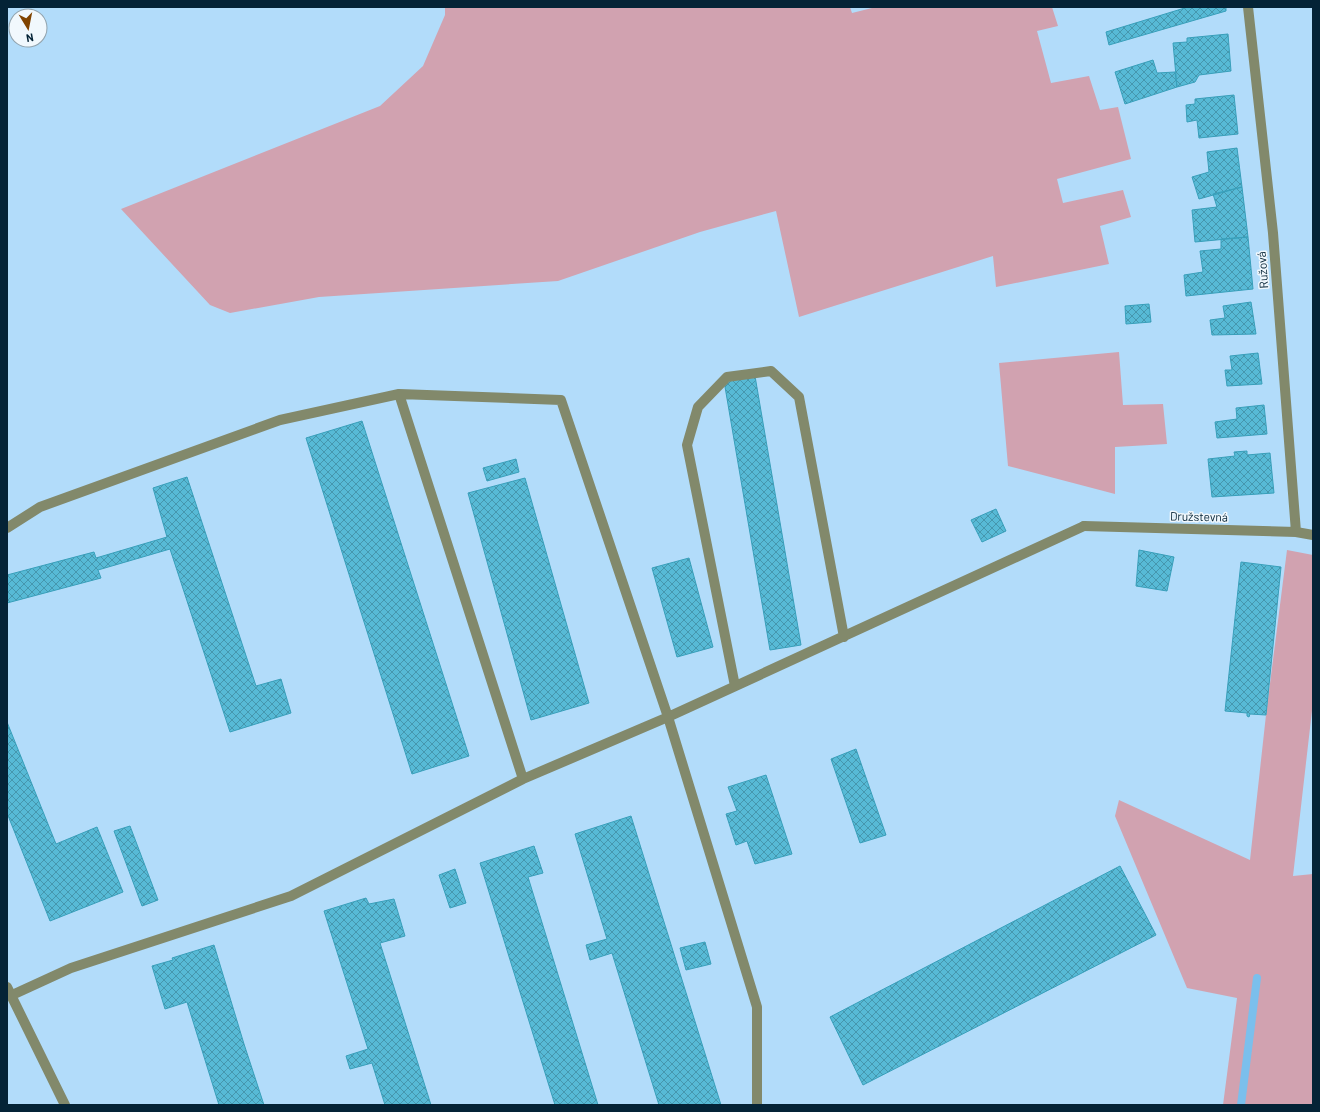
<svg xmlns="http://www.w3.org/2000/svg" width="1320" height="1112" viewBox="0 0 1320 1112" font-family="Barlow,sans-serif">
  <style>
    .green { fill: #d1a2b0 }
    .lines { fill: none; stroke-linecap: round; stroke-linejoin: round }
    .stream { stroke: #7bbfec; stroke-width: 8 }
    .building { fill: url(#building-cross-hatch); stroke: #389fba }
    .service { stroke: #82896b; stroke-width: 10 }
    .minor { stroke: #82896b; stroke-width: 10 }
    .labels { text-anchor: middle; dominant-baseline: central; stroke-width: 3; stroke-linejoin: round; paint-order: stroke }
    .street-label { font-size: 12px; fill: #042336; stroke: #f1f8fd }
  </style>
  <defs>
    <pattern id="building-cross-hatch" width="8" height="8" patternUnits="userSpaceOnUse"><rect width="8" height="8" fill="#57bad6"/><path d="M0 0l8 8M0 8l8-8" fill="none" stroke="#4697ae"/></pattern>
  </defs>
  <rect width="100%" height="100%" fill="#b2dcfa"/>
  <path class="green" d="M445 7H850L852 13 876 7H1052L1058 26 1037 31 1051 83 1089 76 1100 110 1118 107 1131 159 1057 179 1063 203 1123 190 1131 217 1100 226 1109 264 996 287 993 256 799 317 776 211 700 232 558 281 319 297 230 313 210 305 121 209 380 106 423 66 445 15Z
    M1119 352 1123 405 1163 404 1167 444 1115 447V494L1008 466 999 363Z
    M1287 550 1313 555V702L1293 876 1313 874V1105H1223L1237 998 1187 988 1115 816 1119 800 1250 860 1266 715Z"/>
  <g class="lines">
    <path class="stream" d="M1241 1105 1257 978"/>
  </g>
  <path class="building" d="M1188 7H1226V11L1109 45 1106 32Z
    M1228 34 1231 71 1199 75 1195 82 1177 87 1173 43 1187 42V38Z
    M1153 60 1157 73 1175 72 1177 87 1125 104 1115 72Z
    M1234 95 1238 134 1199 138 1197 120 1187 122 1186 105 1195 104V99Z
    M1237 148 1242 187 1199 199 1192 177 1209 172 1207 152Z
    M1242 187 1248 237 1195 242 1192 210 1217 207 1213 194Z
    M1248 237 1253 289 1186 296 1184 275 1203 272 1200 251 1221 249V239Z
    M1251 302 1256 334 1212 335 1210 320 1225 318 1223 306Z
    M1149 304 1151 322 1126 324 1125 306Z
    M1258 353 1262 384 1227 386 1225 370H1232L1230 356Z
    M755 376 801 645 770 650 724 381Z
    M1264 405 1267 434 1217 438 1215 422 1237 419 1236 408Z
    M362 421 469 756 412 774 306 438Z
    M1247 451V455L1270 453 1274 493 1212 497 1208 459 1235 456 1234 452Z
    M516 459 519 472 487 481 483 468Z
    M187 477 256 686 281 679 291 713 230 732 170 549 98 570 101 578 7 603V575L94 552 96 558 167 537 153 488Z
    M525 478 589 703 531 720 468 493Z
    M996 509 1006 531 982 542 971 520Z
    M1139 550 1174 557 1167 591 1136 586Z
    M689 558 713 647 677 657 652 568Z
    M1241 562 1281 567 1266 715 1250 714 1249 717 1247 716V713L1225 711Z
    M7 722 56 844 97 827 123 892 50 921 7 813Z
    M856 749 886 835 860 843 831 759Z
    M766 775 792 854 755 864 747 841 736 845 726 814 737 811 728 787Z
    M631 816 721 1105H659L612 953 590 960 586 945 607 939 575 834Z
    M130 826 158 900 142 906 114 831Z
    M534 846 543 873 528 877 598 1105H555L480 863Z
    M1120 866 1156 935 863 1085 830 1017Z
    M455 869 466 903 450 908 439 875Z
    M366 898 369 904 394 899 405 936 380 943 431 1105H385L372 1063 350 1069 346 1056 368 1049 324 911Z
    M705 942 711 964 686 970 680 948Z
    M214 945 244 1044 264 1105H219L187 1002 165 1009 152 966 173 960 172 958Z"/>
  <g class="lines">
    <path class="service" d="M399 394 523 779
      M7 528 40 507 280 420 399 394 561 400 668 717 757 1007V1105
      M735 686 687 445 698 407 727 377 771 371 799 397 844 637
      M7 987 65 1105
      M10 996 71 968 291 896 523 779 668 717 1084 526"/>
    <path class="minor" d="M1248 7 1273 233 1296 532
      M1084 526 1296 532 1313 535"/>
  </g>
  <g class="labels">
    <g class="street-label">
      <text transform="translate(1262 270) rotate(-94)">Ružová</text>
      <text transform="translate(1199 516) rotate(1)">Družstevná</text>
    </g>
  </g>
  <rect width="1320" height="1112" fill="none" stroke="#042336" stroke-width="16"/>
  <g transform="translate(28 28) rotate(170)"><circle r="19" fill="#f1f8fd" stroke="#92a3ad"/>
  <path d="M0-3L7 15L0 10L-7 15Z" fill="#804300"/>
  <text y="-6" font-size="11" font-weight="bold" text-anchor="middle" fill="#042336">N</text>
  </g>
</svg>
